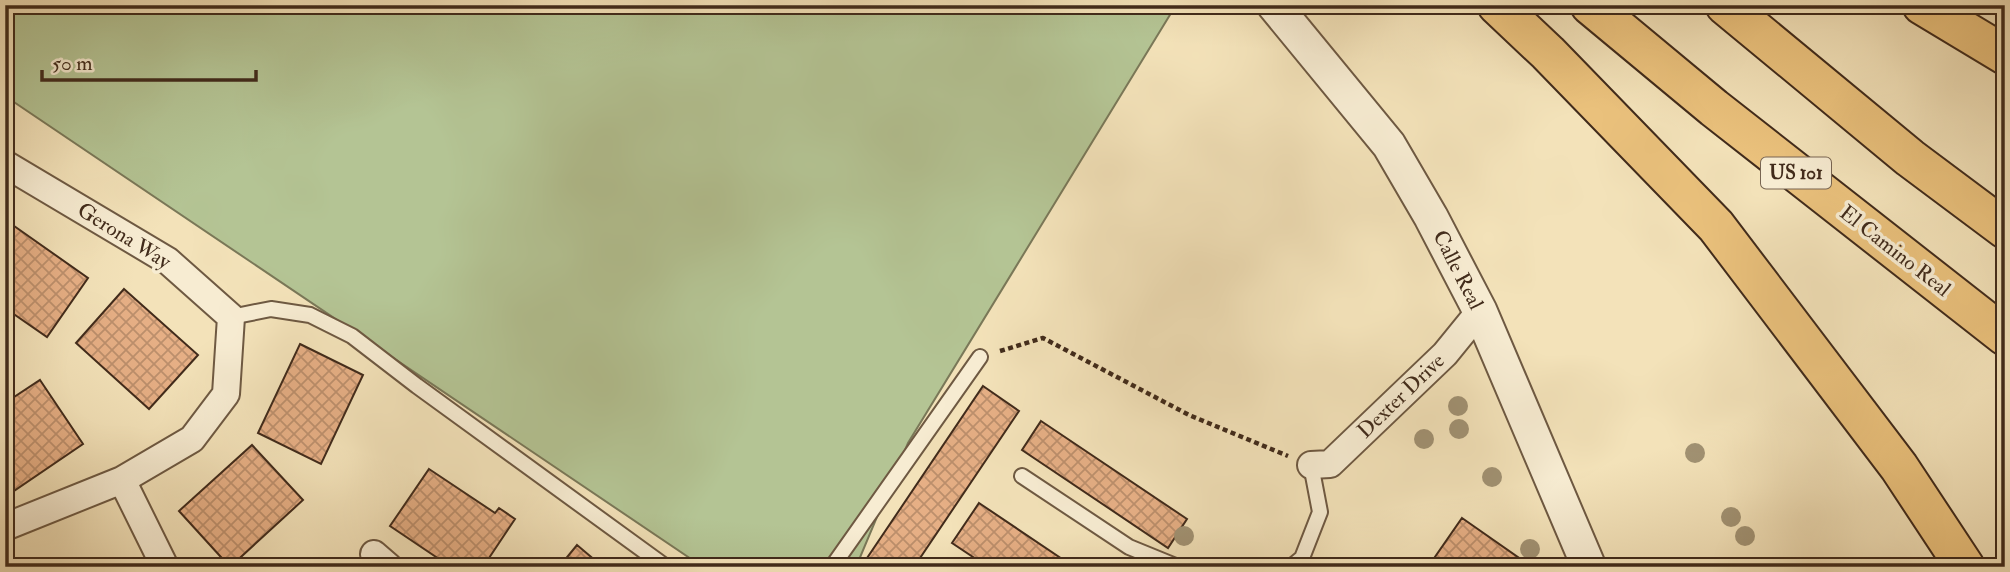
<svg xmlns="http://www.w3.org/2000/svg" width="2010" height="572" viewBox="0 0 2010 572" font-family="'IM FELL Double Pica',serif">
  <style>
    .grass { fill: #b4c494; stroke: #7a7858; stroke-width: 2 }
    .building { fill: url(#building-cross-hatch); stroke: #412b1b; stroke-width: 2 }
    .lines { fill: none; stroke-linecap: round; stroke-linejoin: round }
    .service-casing { stroke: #6e5942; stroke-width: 18 }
    .minor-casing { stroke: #6e5942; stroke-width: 30 }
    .tertiary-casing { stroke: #6e5942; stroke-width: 37 }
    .motorway-casing { stroke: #412b1b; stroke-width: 42 }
    .path { stroke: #412b1b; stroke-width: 4.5; stroke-dasharray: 5 3.5; stroke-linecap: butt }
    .service { stroke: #f7ecd2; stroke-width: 14 }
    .minor { stroke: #f7ecd2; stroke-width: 26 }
    .tertiary { stroke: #f7ecd2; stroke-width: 33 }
    .motorway { stroke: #eac17c; stroke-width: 38 }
    .tree { fill: #a19273 }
    .labels { text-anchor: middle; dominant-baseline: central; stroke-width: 7; stroke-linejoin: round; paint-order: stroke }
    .shield { fill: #f7ecd2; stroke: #786552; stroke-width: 2 }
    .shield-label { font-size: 19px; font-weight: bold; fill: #412b1b }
    .street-label { font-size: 21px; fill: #412b1b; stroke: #f7ecd2 }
  </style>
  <defs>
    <pattern id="building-cross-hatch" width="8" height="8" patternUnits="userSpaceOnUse" patternTransform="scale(1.75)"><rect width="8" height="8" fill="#e6af85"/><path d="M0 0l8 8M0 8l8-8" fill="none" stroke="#bc8f6c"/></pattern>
  </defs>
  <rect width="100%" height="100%" fill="#f3e2b9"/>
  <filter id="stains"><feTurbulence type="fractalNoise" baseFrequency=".00286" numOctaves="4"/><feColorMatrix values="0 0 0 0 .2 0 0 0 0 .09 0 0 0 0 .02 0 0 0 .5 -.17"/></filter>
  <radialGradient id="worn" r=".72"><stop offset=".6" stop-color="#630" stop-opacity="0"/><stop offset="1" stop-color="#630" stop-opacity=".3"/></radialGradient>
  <path class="grass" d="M5 5H1176L908 443 856 567H703L5 96Z"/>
  <path class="building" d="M7 221 88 278 47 337 5 308V224Z
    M124 289 198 355 149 409 76 343Z
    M300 344 363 375 321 464 258 433Z
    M40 380 83 444 5 497V403Z
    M983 386 1019 411 914 567H861Z
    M1041 421 1187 519 1168 548 1022 450Z
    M252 445 303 500 230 567 179 511Z
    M429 469 495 513 499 508 515 519 483 567H451L390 526Z
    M979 503 1074 567H988L952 543Z
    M1462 518 1532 567H1428Z
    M577 545 603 567H559Z"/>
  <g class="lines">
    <g class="service-casing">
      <path id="service" d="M231 317 271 309 310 315 352 336 417 386 666 567
        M1022 476 1129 547 1178 567
        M832 567 980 357
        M1291 567 1302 558 1320 512 1311 465"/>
    </g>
    <g class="minor-casing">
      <path id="minor" d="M5 164 168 261 231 317 226 394 192 439 122 480 5 527
        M1311 465 1330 464 1445 354 1480 311
        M122 480 165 567
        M374 554 389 567"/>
    </g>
    <g class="tertiary-casing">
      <path id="tertiary" d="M1274 5 1389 145 1431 217 1480 311 1589 567"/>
    </g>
    <g class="motorway-casing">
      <path id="motorway" d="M1497 5 1548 53 1716 226 1899 467 1965 567
        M1590 5 1714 108 2005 336
        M1725 5 1910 158 2005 229
        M1922 5 2005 55"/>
    </g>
    <path class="path" d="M1000 351 1043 338 1189 415 1288 456"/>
    <use href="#service" class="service"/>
    <use href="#minor" class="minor"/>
    <use href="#tertiary" class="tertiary"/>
    <use href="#motorway" class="motorway"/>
  </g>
  <g class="tree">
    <circle cx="1458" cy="406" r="10"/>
    <circle cx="1459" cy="429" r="10"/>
    <circle cx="1424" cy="439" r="10"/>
    <circle cx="1695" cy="453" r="10"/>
    <circle cx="1492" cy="477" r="10"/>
    <circle cx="1731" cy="517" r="10"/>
    <circle cx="1184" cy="536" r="10"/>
    <circle cx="1745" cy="536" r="10"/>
    <circle cx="1530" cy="549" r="10"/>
  </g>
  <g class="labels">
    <rect class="shield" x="1761" y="157.5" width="70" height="31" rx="5"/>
    <g class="shield-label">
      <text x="1796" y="173">US 101</text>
    </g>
    <g class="street-label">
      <text transform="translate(124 236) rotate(32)">Gerona Way</text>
      <text transform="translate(1895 251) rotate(38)">El Camino Real</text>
      <text transform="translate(1458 270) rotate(63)">Calle Real</text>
      <text transform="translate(1401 396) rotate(-44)">Dexter Drive</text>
    </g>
  </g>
  <rect width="2010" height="572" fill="none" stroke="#f3e2b9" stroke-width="28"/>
  <rect x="7" y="7" width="1996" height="558" fill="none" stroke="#412b1b" stroke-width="3.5"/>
  <rect x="14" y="14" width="1982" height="544" fill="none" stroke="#412b1b" stroke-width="2"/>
  <path d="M42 70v10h214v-10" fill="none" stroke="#412b1b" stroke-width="3.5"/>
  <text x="52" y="70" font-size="21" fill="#412b1b" stroke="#f7ecd2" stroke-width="5" paint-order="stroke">50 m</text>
  <rect width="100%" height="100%" filter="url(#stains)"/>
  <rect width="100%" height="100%" fill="url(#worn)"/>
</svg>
